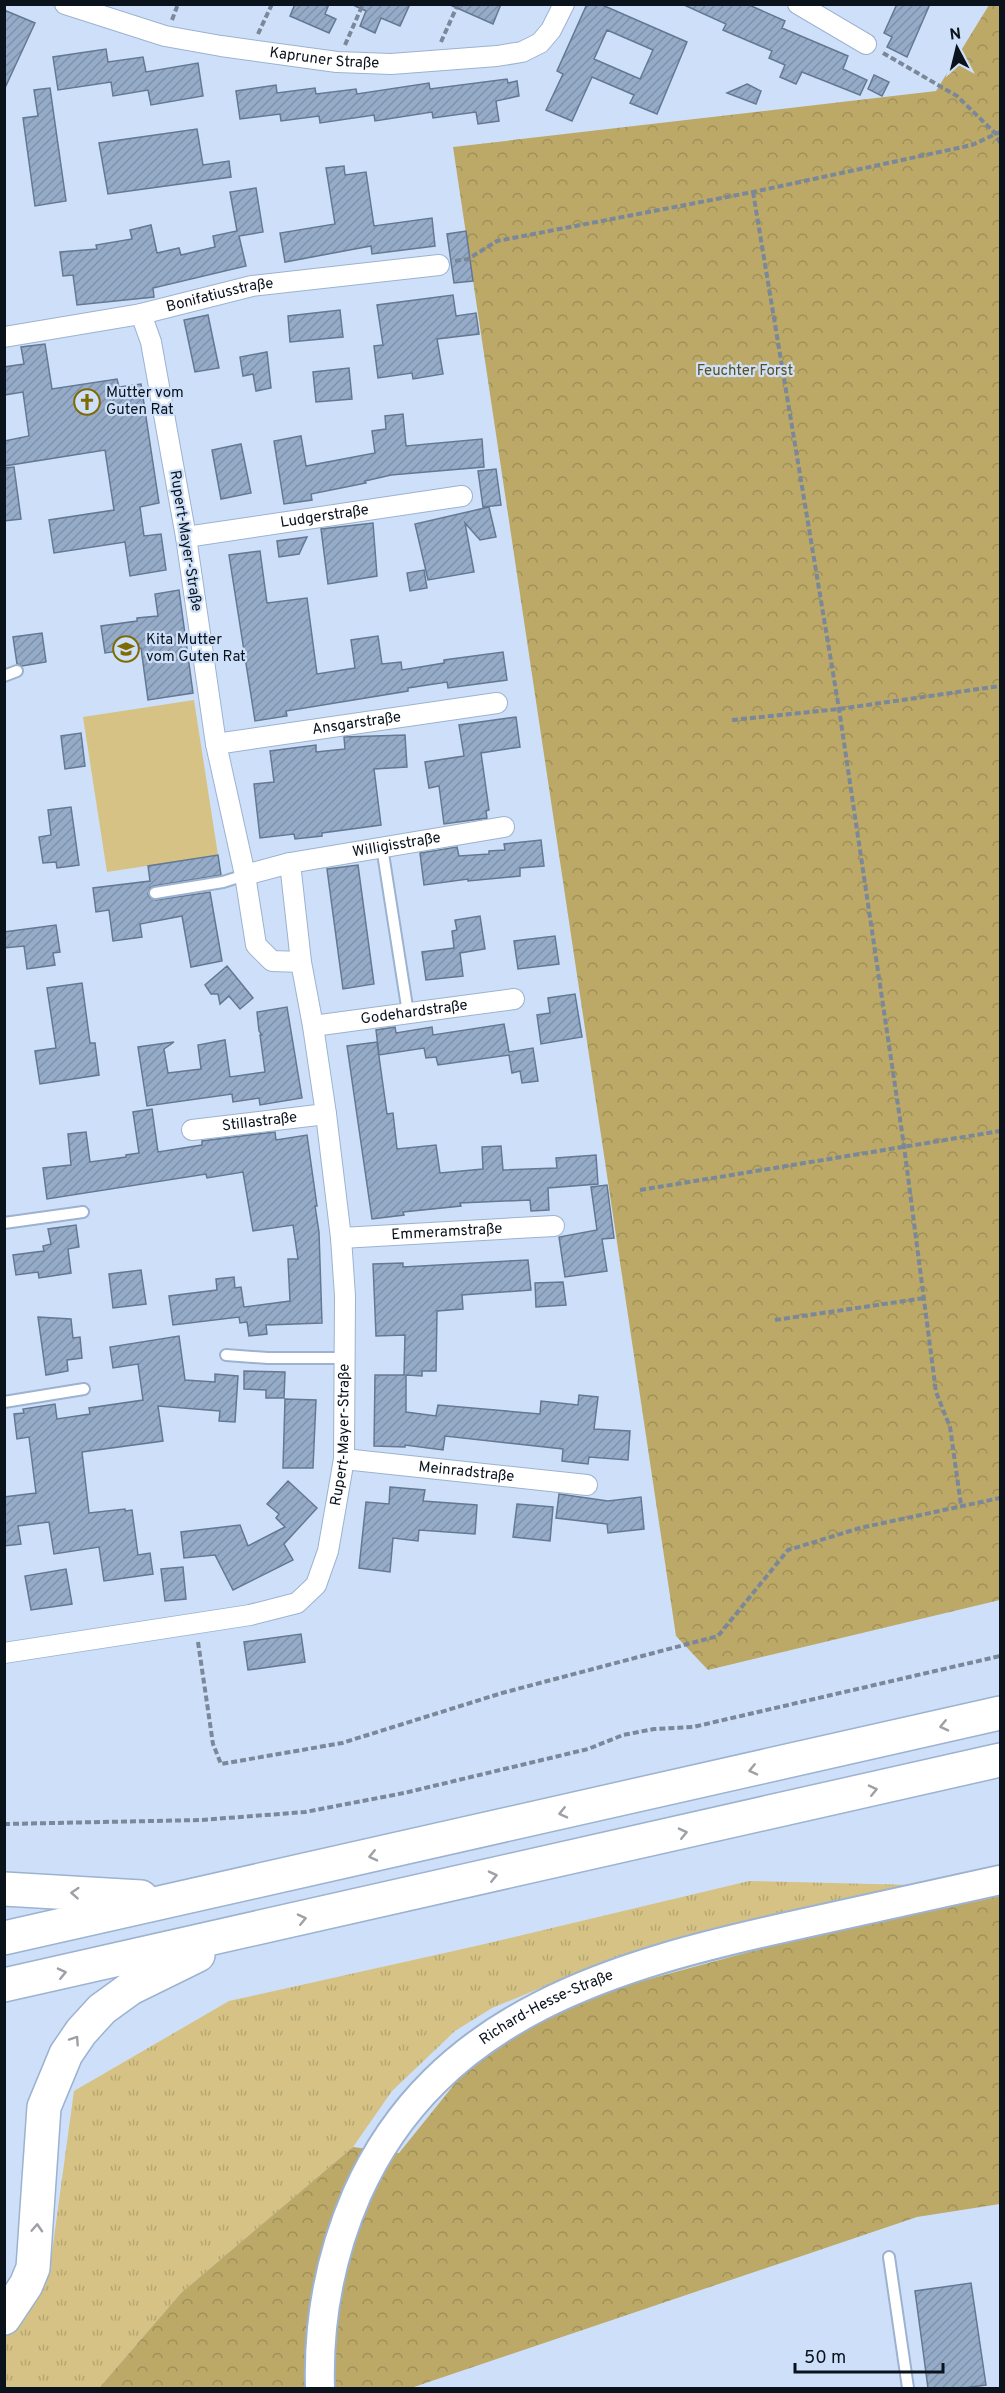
<svg xmlns="http://www.w3.org/2000/svg" width="1005" height="2393" viewBox="0 0 1005 2393" font-family="Overpass,sans-serif">
  <style>
    .grass { fill: url(#grass-tufts) }
    .forest { fill: url(#forest-crowns) }
    .pitch { fill: #d5c284 }
    .building { fill: url(#building-hatch); stroke: #637893; stroke-width: 1.5; fill-rule: evenodd }
    .lines { fill: none; stroke-linecap: round; stroke-linejoin: round }
    .lane-casing { stroke: #9cb2d0; stroke-width: 14 }
    .street-casing { stroke: #9cb2d0; stroke-width: 22 }
    .secondary-casing { stroke: #9cb2d0; stroke-width: 32 }
    .highway-casing { stroke: #9cb2d0; stroke-width: 36 }
    .path { stroke: #7a889a; stroke-width: 4; stroke-dasharray: 6 3; stroke-linecap: butt }
    .lane { stroke: #fff; stroke-width: 10 }
    .street { stroke: #fff; stroke-width: 20 }
    .secondary { stroke: #fff; stroke-width: 28 }
    .highway { stroke: #fff; stroke-width: 33 }
    .oneway { stroke: #9da0a4 }
    .labels { text-anchor: middle; dominant-baseline: central; stroke-width: 4.5; stroke-linejoin: round; paint-order: stroke }
    .street-label { font-size: 15px; fill: #0a121c; stroke: #cee0f9 }
    .park-label { font-size: 15px; fill: #5d4f1c; stroke: #cee0f9 }
    .poi-label { font-size: 15px; fill: #0a121c; stroke: #cee0f9; text-anchor: start }
  </style>
  <defs>
    <pattern id="grass-tufts" width="24" height="20" patternUnits="userSpaceOnUse" patternTransform="scale(1.5)"><rect width="24" height="20" fill="#d5c284"/><path d="M3 7l-1-3M5 7V3M7 7l1-3M15 17l-1-3M17 17v-4M19 17l1-3" fill="none" stroke="#b6a671"/></pattern>
    <pattern id="forest-crowns" width="20" height="18" patternUnits="userSpaceOnUse" patternTransform="scale(1.5)"><rect width="20" height="18" fill="#bca967"/><path d="M2 6a3 3 0 1 1 6 0M12 15a3 3 0 1 1 6 0" fill="none" stroke="#a09059"/></pattern>
    <pattern id="building-hatch" width="6" height="6" patternUnits="userSpaceOnUse" patternTransform="scale(1.5)"><rect width="6" height="6" fill="#95abc8"/><path d="M-1 1l2-2M0 6l6-6M5 7l2-2" fill="none" stroke="#7f92ab"/></pattern>
  </defs>
  <rect width="100%" height="100%" fill="#cee0f9"/>
  <path class="grass" d="M749 1881 913 1885 618 1956 492 2008 455 2031 392 2091 353 2147 181 2293 99 2388H5L4 2333 49 2274 74 2091 229 2001 476 1946Z"/>
  <path class="forest" d="M989 5H1000V1600L708 1670 676 1636 453 147 936 91Z
    M1000 1896V2204L917 2217 411 2388H99L181 2293 353 2147 399 2153 461 2076 511 2035 616 1988 768 1947Z"/>
  <path class="pitch" d="M194 700 218 855 107 872 83 717Z"/>
  <path class="building" d="M295 4H329L325 14 336 19 329 33 290 16Z
    M351 4H410L400 26 381 18 375 33 360 26 366 11Z
    M448 4H501L493 24Z
    M587 4H600L687 42 657 114 630 103 634 95 592 77 572 121 546 110 563 74 557 71ZM607 30 653 50 640 79 594 59Z
    M682 4H747L785 21 782 28 848 56 843 69 867 80 860 95 802 72 796 84 780 77 785 65 769 58 772 51 723 30 726 24Z
    M897 4H930L907 57 887 47 892 37 884 33Z
    M4 10 35 23 4 90Z
    M106 49 108 62 143 57 146 72 198 63 203 96 151 105 148 90 113 96 111 82 58 90 53 57Z
    M874 75 889 82 882 96 868 89Z
    M507 79 508 83 517 81 519 96 496 101 499 121 478 124 476 112 433 118 432 112 375 121 374 115 320 123 319 116 281 121 280 114 240 119 236 91 276 85 277 93 315 88 316 94 356 89 357 94 429 83 430 89Z
    M747 84 761 91 756 104 727 93Z
    M50 88 66 201 35 206 23 118 38 116 34 90Z
    M197 129 203 165 229 161 231 177 108 194 99 143Z
    M344 166 345 175 366 172 374 226 432 218 435 246 372 254 371 246 285 262 280 233 335 224 326 168Z
    M256 188 263 232 239 236 246 266 153 288 154 297 77 305 73 275 63 276 60 252 97 249 96 245 132 239 130 230 151 225 157 253 179 248 181 255 215 247 213 236 237 231 230 192Z
    M466 231 473 281 454 283 447 234Z
    M453 295 456 316 476 313 479 334 437 339 443 374 413 379 412 373 378 378 374 346 383 345 377 305Z
    M340 310 343 337 290 342 288 316Z
    M208 315 219 368 195 372 184 320Z
    M45 344 52 389 117 379 119 387 141 384 159 503 140 507 144 536 161 534 166 570 130 576 125 542 54 553 49 520 114 510 105 450 4 466V441L29 436 23 392 4 395V367L24 364 21 347Z
    M267 352 271 388 256 391 253 374 243 376 240 357Z
    M349 368 352 399 316 402 313 372Z
    M403 414 406 446 482 439 484 467 391 475 365 481 366 483 311 494 312 500 284 504 274 441 301 436 306 466 375 453 372 431 386 429 385 416Z
    M241 444 251 493 221 499 212 450Z
    M14 467 21 519 4 521V468Z
    M496 469 501 505 483 507 478 471Z
    M489 507 496 537 480 540 465 523 474 572 428 580 415 524Z
    M373 523 377 576 328 584 321 529Z
    M307 537 299 554 279 557 277 541Z
    M260 551 267 603 307 598 317 674 355 668 351 640 378 636 382 664 401 662 402 670 444 663V660L503 652 507 680 448 688 447 682 408 688V691L286 711 287 716 255 721 229 555Z
    M424 570 427 588 410 591 407 573Z
    M179 590 193 693 148 700 141 648 105 653 101 626 137 621V618L158 616 155 594Z
    M42 633 46 662 22 666 17 664 13 637Z
    M516 717 520 747 481 753 489 810 486 811 487 818 444 824 439 786 429 788 425 762 464 756 459 725Z
    M81 733 85 766 65 769 61 736Z
    M405 735 407 767 374 769 381 825 322 833V836L295 839 294 834 260 838 254 784 274 782 270 751 316 745V752L345 749 344 737Z
    M71 807 79 865 57 868 56 862 43 863 39 837 51 835 48 810Z
    M541 840 544 866 520 868V876L468 881V879L424 885 420 853 457 847 459 856 489 854V851L505 850 504 844Z
    M218 855 221 875 154 886 150 888 148 894 150 898 156 900 210 892 222 961 191 967 182 916 140 924 142 937 113 941 109 910 96 912 93 888 150 881 148 866Z
    M358 865 374 984 343 989 327 869Z
    M480 916 485 949 460 953 463 976 426 980 422 952 454 948 452 931 457 930 455 920Z
    M56 925 60 952 53 953 55 965 27 969 24 946 4 948V932Z
    M555 936 559 964 518 969 514 941Z
    M227 966 253 998 240 1009 229 996 220 1004 218 994H211L205 985Z
    M82 983 90 1043H95L99 1075 40 1084 35 1051 56 1048 47 988Z
    M575 994 582 1037 541 1044 537 1015 550 1013 548 998Z
    M287 1007 302 1098 260 1105 259 1098 233 1102 232 1094 147 1106 138 1047 174 1042 164 1049 168 1073 201 1069 198 1045 225 1040 230 1077 265 1072 260 1035H262L259 1031 257 1012Z
    M504 1024 509 1052 533 1048 538 1081 522 1083 520 1071 512 1073 509 1055 438 1065 436 1057 426 1058 424 1048 379 1055 376 1030 395 1027 396 1033 432 1027 433 1035Z
    M377 1042 387 1114 393 1113 397 1149 436 1145 440 1173 483 1169 482 1147 501 1146 503 1170 557 1168 556 1158 596 1155 598 1184 548 1188 549 1210 531 1211 530 1200 460 1203 461 1206 403 1212 404 1215 372 1219 347 1046Z
    M152 1109 158 1152 202 1145V1141L275 1132 276 1140 307 1135 317 1206H315L319 1232 322 1323 266 1325 267 1334 249 1336 247 1322 240 1323 239 1317 173 1325 169 1296 217 1290 216 1279 234 1277 235 1288 241 1287 244 1307 290 1301 288 1259H298L293 1225 253 1231 243 1172 207 1178 206 1174 47 1199 43 1168 71 1165 68 1134 86 1132 90 1162 126 1157V1155L139 1153 133 1112Z
    M607 1185 614 1238 602 1239 607 1271 565 1277 559 1237 597 1230 591 1187Z
    M76 1225 79 1247 68 1249 71 1273 39 1278 38 1272 16 1275 13 1255 44 1251 43 1246 51 1244 48 1229Z
    M528 1260 531 1290 462 1295 463 1309 437 1311 436 1371H422V1376L406 1375V1412L436 1416 438 1405 540 1414 541 1401 578 1405 579 1395 598 1397 594 1429 630 1431 628 1460 589 1457 588 1464 562 1461 563 1449 445 1436 443 1450 405 1445V1447L374 1446 375 1375H404L405 1335 376 1336 373 1264 403 1263V1267Z
    M141 1270 146 1304 113 1308 109 1274Z
    M563 1282 566 1305 536 1307 535 1283Z
    M38 1317 71 1319 73 1338 80 1337 82 1358 67 1360 68 1371 46 1375Z
    M179 1336 185 1380 215 1382V1374L238 1376 235 1422 219 1421 220 1411 158 1406 163 1441 82 1452 89 1513 125 1509V1511L132 1510 138 1555 150 1553 153 1574 104 1581 99 1547 54 1554 49 1522 18 1526 21 1544 4 1546V1497L36 1493 29 1437 17 1439 14 1414 24 1413 23 1409 55 1404 57 1419 90 1414 89 1408 143 1400 138 1364 113 1368 110 1347Z
    M244 1371 285 1372 284 1398H266V1390L244 1389Z
    M285 1399 316 1400 313 1468H283Z
    M288 1481 317 1508 284 1544 293 1560 233 1590 215 1555 184 1558 181 1532 240 1525 248 1546 285 1527 276 1518 279 1514 267 1504Z
    M390 1487 425 1490 423 1501 477 1505 475 1534 419 1530 418 1541 393 1538 390 1572 359 1568 366 1502 389 1504Z
    M559 1494 608 1501 641 1497 644 1529 608 1533 607 1524 556 1518Z
    M517 1504 553 1507 550 1541 513 1537Z
    M183 1567 186 1599 165 1601 161 1569Z
    M66 1569 72 1604 31 1610 25 1576Z
    M301 1634 305 1662 248 1670 244 1642Z
    M971 2283 986 2385 964 2388H928L915 2291Z"/>
  <g class="lines">
    <g class="lane-casing">
      <path id="lane" d="M4 676 17 671
        M382 847 408 1013
        M155 893 223 882 245 875
        M4 1223 83 1212
        M226 1355 268 1358H346
        M4 1402 84 1389
        M889 2257 908 2388"/>
    </g>
    <g class="street-casing">
      <g id="street">
        <path id="s1" d="M65 4 165 36 221 46 337 62 391 64 497 56 522 52 540 43 551 30 564 4"/>
        <path d="M798 4 866 44"/>
        <path id="s2" d="M4 337 141 314 252 286 439 265"/>
        <path id="s3" d="M186 537 462 496"/>
        <path id="s4" d="M216 744 497 703"/>
        <path id="s5" d="M290 863 504 827"/>
        <path d="M245 875 256 945 272 961 301 962"/>
        <path id="s6" d="M313 1026 514 999"/>
        <path id="s7" d="M192 1130 326 1114"/>
        <path id="s8" d="M341 1238 554 1226"/>
        <path id="s9" d="M344 1459 587 1485"/>
        <path id="s10" d="M4 1653 250 1615 297 1603 316 1585 328 1551 344 1459 345 1296 341 1238 326 1114 313 1026 301 962 290 863 245 875 216 744 186 537 151 342 141 314"/>
      </g>
    </g>
    <g class="secondary-casing">
      <g id="secondary">
        <path id="s11" d="M320 2388C318 2321 330 2256 357 2194 438 2012 619 1964 796 1925 864 1910 932 1895 1000 1880"/>
      </g>
    </g>
    <g class="highway-casing">
      <path id="highway" d="M4 1889 141 1897
        M4 1938 1000 1713
        M4 1985 1000 1760
        M4 2318 26 2285 33 2268 44 2107 66 2054 81 2032 102 2009 131 1988 198 1955"/>
    </g>
    <path class="path" d="M172 20 178 4
      M258 34 272 4
      M441 42 458 4
      M345 45 363 4
      M883 53 957 96 996 134 1000 143
      M753 192 839 709 904 1146 936 1392 950 1427 961 1505
      M455 261 468 259 497 241 753 192 972 145 1000 132
      M732 720 839 709 1000 686
      M640 1190 1000 1131
      M775 1320 925 1298
      M198 1642 213 1744 221 1764 342 1743 502 1693 718 1636 788 1550 860 1528 1000 1498
      M4 1824 201 1820 305 1812 404 1793 588 1749 623 1735 654 1729 693 1727 1000 1656"/>
    <use href="#lane" class="lane"/>
    <use href="#street" class="street"/>
    <use href="#secondary" class="secondary"/>
    <use href="#highway" class="highway"/>
  </g>
  <defs><path id="oneway-chevron" d="M-2-3.5L2.5 0L-2 3.5" fill="none" stroke-width="1.6" stroke-linecap="round" stroke-linejoin="round" transform="scale(1.5)"/></defs>
  <g class="oneway">
    <use href="#oneway-chevron" transform="translate(944 1726) rotate(167)"/>
    <use href="#oneway-chevron" transform="translate(753 1770) rotate(167)"/>
    <use href="#oneway-chevron" transform="translate(873 1790) rotate(-13)"/>
    <use href="#oneway-chevron" transform="translate(563 1813) rotate(167)"/>
    <use href="#oneway-chevron" transform="translate(683 1833) rotate(-13)"/>
    <use href="#oneway-chevron" transform="translate(373 1856) rotate(167)"/>
    <use href="#oneway-chevron" transform="translate(493 1876) rotate(-13)"/>
    <use href="#oneway-chevron" transform="translate(75 1893) rotate(-176)"/>
    <use href="#oneway-chevron" transform="translate(302 1919) rotate(-13)"/>
    <use href="#oneway-chevron" transform="translate(62 1973) rotate(-13)"/>
    <use href="#oneway-chevron" transform="translate(75 2040) rotate(-56)"/>
    <use href="#oneway-chevron" transform="translate(37 2228) rotate(-87)"/>
  </g>
  <defs>
    <g id="church-ring" transform="scale(1.35)"><circle r="9.5" fill="#cee0f9" stroke="#806a02" stroke-width="1.5"/><path d="M-1.2-6h2.4v3.5h3.3v2.4h-3.3V6h-2.4V-.1h-3.3v-2.4h3.3Z" fill="#806a02"/></g>
    <g id="school-ring" transform="scale(1.35)"><circle r="9.5" fill="#cee0f9" stroke="#806a02" stroke-width="1.5"/><path d="M0-5L7-2L0 1L-7-2ZM-4 1L0 2.5L4 1V4Q0 6-4 4Z" fill="#806a02"/></g>
  </defs>
  <g fill-rule="evenodd">
    <use href="#church-ring" x="87" y="402"/>
    <use href="#school-ring" x="126" y="649"/>
  </g>
  <g class="labels">
    <g class="street-label">
      <text stroke="none"><textPath href="#s1" startOffset="266">Kapruner Straße</textPath></text>
      <text stroke="none"><textPath href="#s2" startOffset="220">Bonifatiusstraße</textPath></text>
      <text stroke="none"><textPath href="#s3" startOffset="140">Ludgerstraße</textPath></text>
      <text transform="translate(185 541) rotate(81)">Rupert-Mayer-Straße</text>
      <text stroke="none"><textPath href="#s4" startOffset="142">Ansgarstraße</textPath></text>
      <text stroke="none"><textPath href="#s5" startOffset="108">Willigisstraße</textPath></text>
      <text stroke="none"><textPath href="#s6" startOffset="102">Godehardstraße</textPath></text>
      <text stroke="none"><textPath href="#s7" startOffset="68">Stillastraße</textPath></text>
      <text stroke="none"><textPath href="#s8" startOffset="106">Emmeramstraße</textPath></text>
      <text stroke="none"><textPath href="#s10" startOffset="477">Rupert-Mayer-Straße</textPath></text>
      <text stroke="none"><textPath href="#s9" startOffset="123">Meinradstraße</textPath></text>
      <text stroke="none"><textPath href="#s11" startOffset="472">Richard-Hesse-Straße</textPath></text>
    </g>
    <g class="park-label">
      <text x="745" y="371">Feuchter Forst</text>
    </g>
    <g class="poi-label">
      <text x="106" y="393">Mutter vom<tspan x="106" dy="17">Guten Rat</tspan></text>
      <text x="146" y="640">Kita Mutter<tspan x="146" dy="17">vom Guten Rat</tspan></text>
    </g>
  </g>
  <rect width="1005" height="2393" fill="none" stroke="#0a121c" stroke-width="12"/>
  <g transform="translate(957 48) rotate(353)" stroke="#cee0f9" stroke-width="4.5" paint-order="stroke">
  <path d="M0-4.5L10 22L0 15L-10 22Z" fill="#0a121c"/>
  <text y="-9" font-size="16" font-weight="bold" text-anchor="middle" fill="#0a121c">N</text>
  </g>
  <path d="M795 2363v9h148v-9" fill="none" stroke="#0a121c" stroke-width="3"/>
  <text x="804" y="2363" font-size="18" fill="#0a121c" stroke="#cee0f9" stroke-width="4.5" paint-order="stroke">50 m</text>
</svg>
